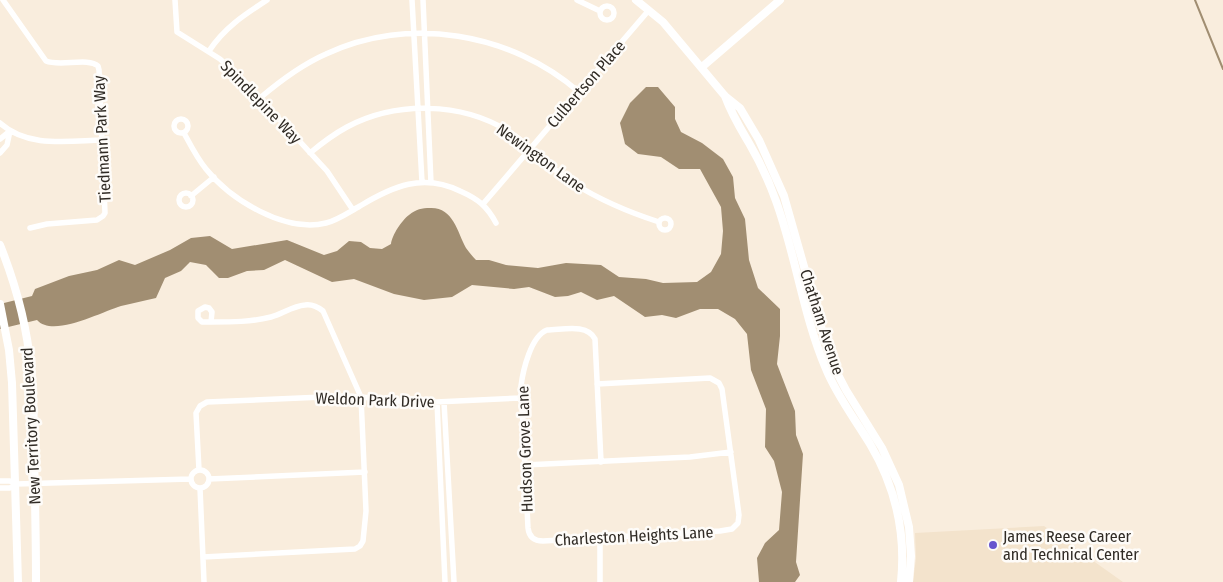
<svg xmlns="http://www.w3.org/2000/svg" width="1223" height="582" viewBox="0 0 1223 582" font-family="'Fira Sans Condensed',sans-serif">
  <style>
    .built { fill: #f3e3cc }
    .water { fill: #a18e72 }
    .lines { fill: none; stroke-linecap: round; stroke-linejoin: round }
    .stream { stroke: #a18e72; stroke-width: 2 }
    .street { stroke: #fff; stroke-width: 5.5 }
    .secondary { stroke: #fff; stroke-width: 8 }
    .poi-dot { fill: #6855ce; stroke: #fefcf9; stroke-width: 2 }
    .labels { text-anchor: middle; dominant-baseline: central; stroke-width: 5; stroke-linejoin: round; paint-order: stroke }
    .street-label { font-size: 16px; fill: #302b25; stroke: #fefcf9 }
    .poi-label { font-size: 16px; fill: #302b25; stroke: #fefcf9; text-anchor: start }
  </style>
  <rect width="100%" height="100%" fill="#f9eddd"/>
  <path class="built" d="M1044 526 1123 582H913L916 558 915 533Z"/>
  <path class="water" d="M646 87H658L675 107V119L681 132 702 143 723 159 733 177 735 198 745 219 749 260 758 288 780 309V336L777 364 795 411 796 435 803 454 796 562 800 575 795 582H759L757 558 765 543 779 530 782 492 774 461 765 447 766 409 751 370 747 334 735 319 718 309H700L676 318 662 315 645 317 614 296 597 300 581 292 568 296 555 297 529 287 514 289 472 285 452 297 424 300 394 294 354 279 332 282 285 260 264 270 247 271 228 278H219L206 265 190 262 181 271 165 278 156 298C144 301 133 303 121 306 101 312 53 338 37 320L0 329V304L32 296 35 289 69 276 97 270 119 260 135 265 170 250 191 238 210 236 232 249 287 240 324 255 337 251 349 241 361 242 370 248 382 249 391 244C392 235 402 220 409 215 416 209 422 208 430 208 453 207 457 231 466 248 469 252 472 256 476 260H489L506 265 538 268 566 263 601 265 619 277 646 279 663 283 697 282 711 272 721 254 723 231 721 207 700 169H679L661 157 638 154 625 144 620 123 630 103Z"/>
  <g class="lines">
    <path class="stream" d="M1195 0 1223 69"/>
    <path class="street" d="M3 0 46 61C60 67 88 57 98 66L99 70 105 213 103 216 97 220 47 224 30 228
      M175 0 177 32 220 59 246 83 327 171 353 210
      M412 0 422 182
      M423 0 431 183
      M577 0 600 11
      M600 13a7 7 0 1 1 14 0a7 7 0 1 1-14 0Z
      M209 51C224 28 244 15 267 0
      M260 98C280 81 301 65 326 54 408 15 512 33 579 92
      M174 126a7 7 0 1 1 14 0a7 7 0 1 1-14 0Z
      M0 123C28 148 67 141 102 140
      M184 133C191 146 197 158 206 169 231 200 285 233 326 223 338 220 349 212 360 206 393 186 423 173 460 191 478 199 487 206 496 223
      M0 139 10 131
      M0 153 7 145 10 131
      M310 153C322 143 334 134 347 127 396 101 461 102 508 131 531 145 549 168 573 183 600 200 628 212 659 222
      M179 200a7 7 0 1 1 14 0a7 7 0 1 1-14 0Z
      M191 196 214 177
      M483 204 649 10
      M659 224a6 6 0 1 1 12 0a6 6 0 1 1-12 0Z
      M205 307 209 308 212 312 211 322H202L198 318V311Z
      M597 384 710 378 719 383 722 389 739 515 738 523 732 529 720 531 543 541C534 541 529 537 528 528L521 386C523 370 531 336 547 330 562 330 587 323 595 339L601 462
      M437 402 445 582
      M444 402 454 582
      M525 465 690 457 731 452
      M191 479a9 9 0 1 1 18 0a9 9 0 1 1-18 0Z
      M199 470 196 413 200 406 207 402 346 396 373 398 415 403 521 398
      M209 479 365 472
      M0 481H10L16 484 190 479
      M0 488H10L16 484
      M200 488 204 582
      M203 557 355 549 360 546 363 541 366 511 361 397 323 311C318 307 312 304 305 305 293 306 282 314 271 317 251 322 232 322 211 322
      M600 582V539"/>
    <path class="secondary" d="M636 0 663 22 725 96 740 108 759 140 784 196 824 337 834 367 846 390 882 448 899 485 909 527 911 556 909 582
      M702 67 780 0
      M725 96C732 115 739 126 749 143 760 162 769 181 776 201 796 256 803 315 826 369 837 396 855 419 870 444 895 486 906 533 901 582
      M0 245C16 285 27 326 31 369 34 397 34 425 34 453 35 496 36 539 36 582
      M0 304 9 350 12 383 18 582"/>
  </g>
  <circle class="poi-dot" cx="993" cy="545" r="5"/>
  <g class="labels">
    <g class="street-label">
      <text transform="translate(586 84) rotate(-49)">Culbertson Place</text>
      <text transform="translate(261 102) rotate(46)">Spindlepine Way</text>
      <text transform="translate(102 139) rotate(-93)">Tiedmann Park Way</text>
      <text transform="translate(541 158) rotate(36)">Newington Lane</text>
      <text transform="translate(822 322) rotate(72)">Chatham Avenue</text>
      <text transform="translate(375 400) rotate(2)">Weldon Park Drive</text>
      <text transform="translate(31 426) rotate(-93)">New Territory Boulevard</text>
      <text transform="translate(525 449) rotate(-92)">Hudson Grove Lane</text>
      <text transform="translate(634 536) rotate(-3)">Charleston Heights Lane</text>
    </g>
    <g class="poi-label">
      <text x="1003" y="536">James Reese Career<tspan x="1003" dy="18">and Technical Center</tspan></text>
    </g>
  </g>
</svg>
